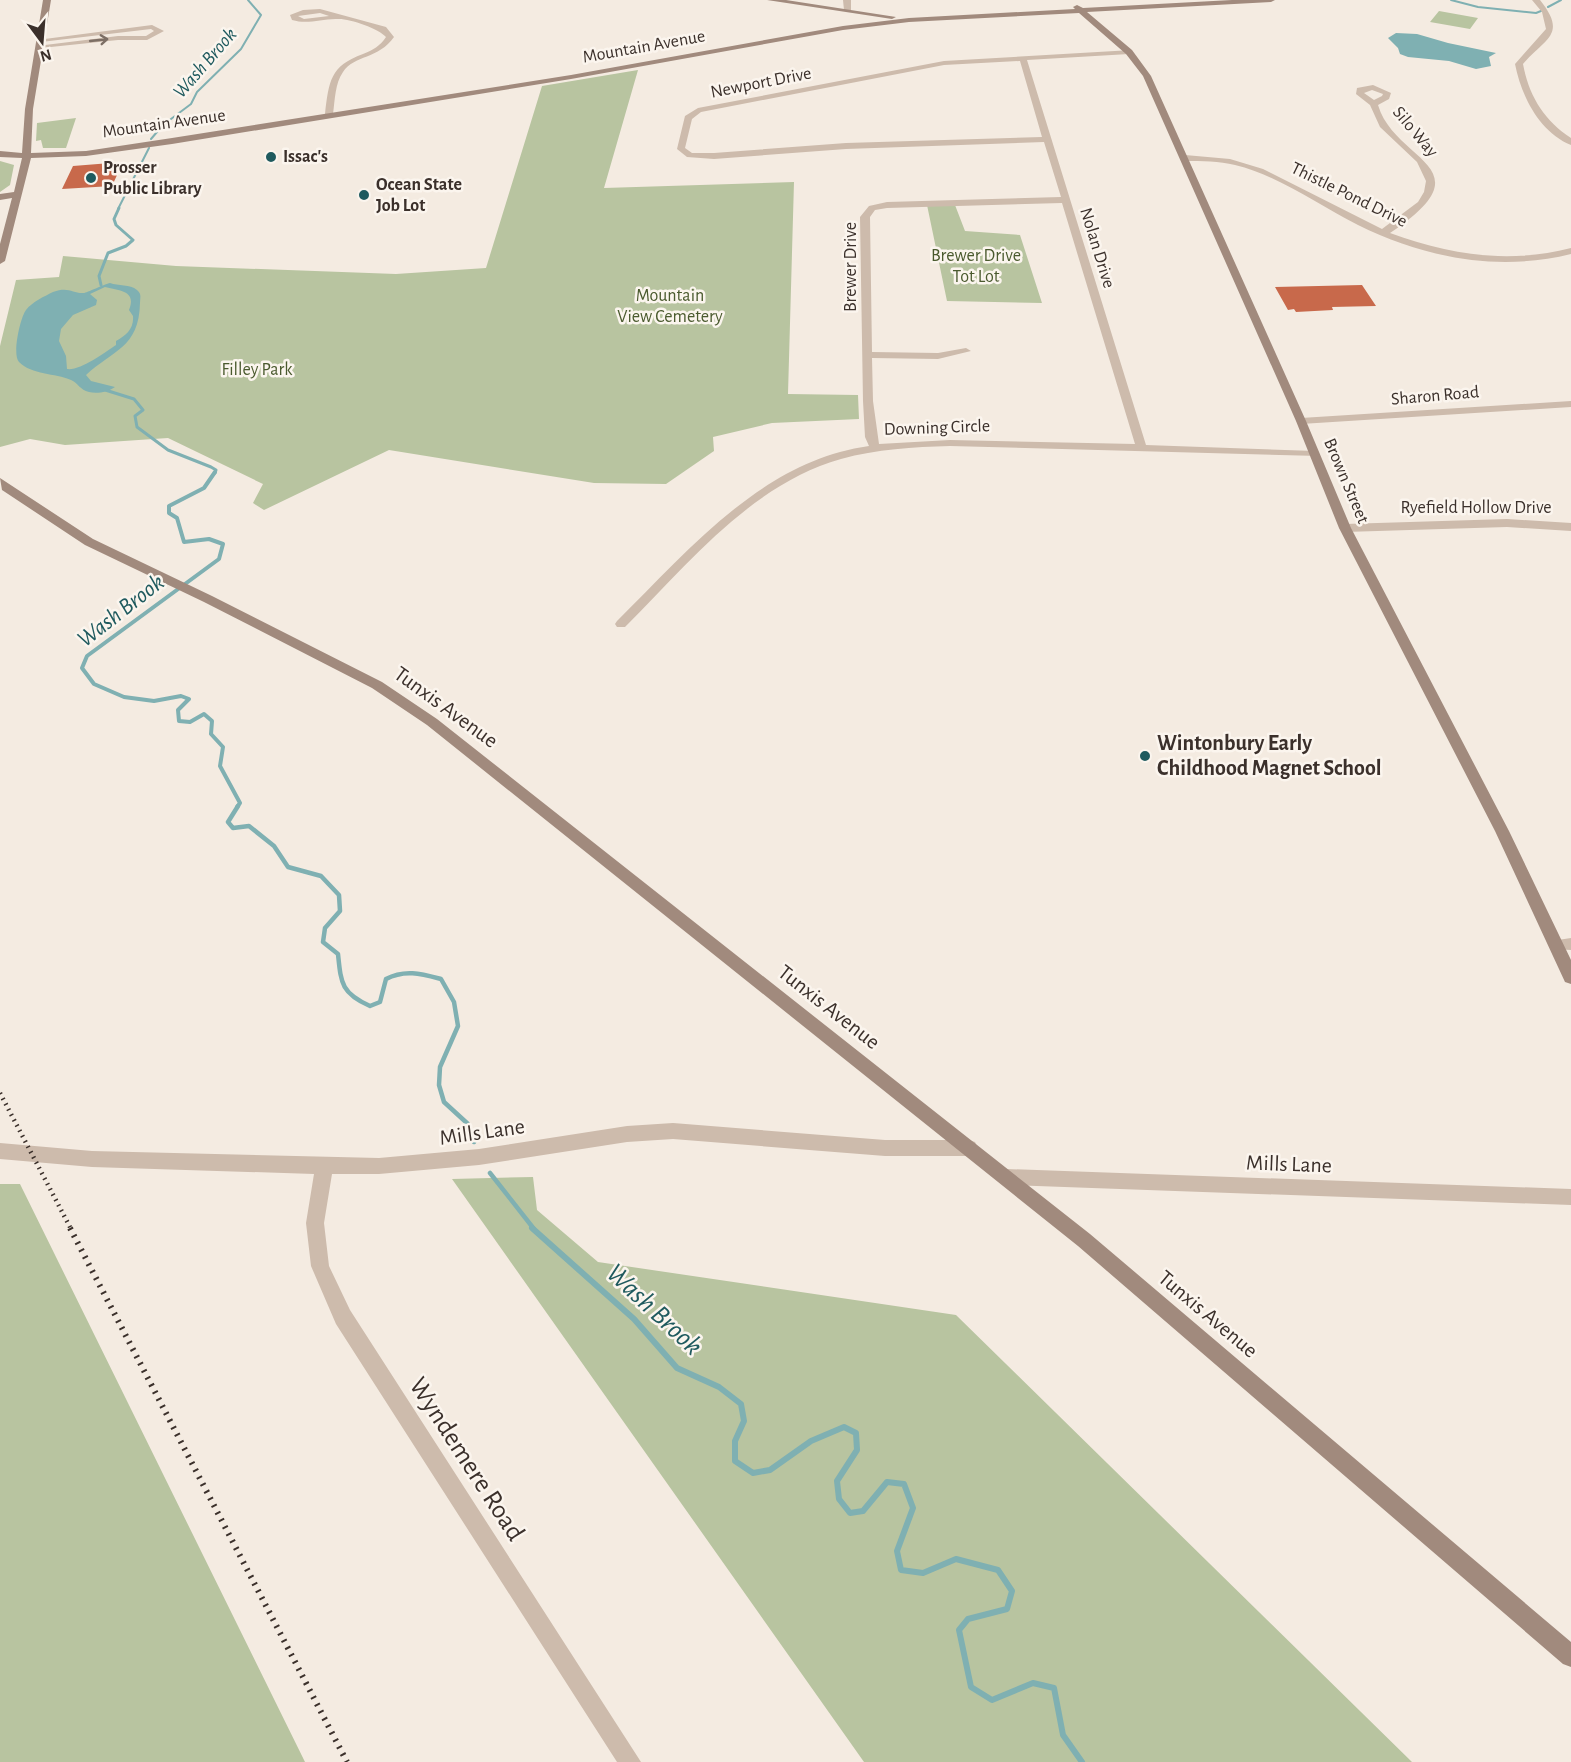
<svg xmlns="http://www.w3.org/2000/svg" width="1571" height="1762" viewBox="0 0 1571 1762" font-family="'Alegreya Sans',sans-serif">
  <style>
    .green { fill: #b8c4a0 }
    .water { fill: #7fb0b2; fill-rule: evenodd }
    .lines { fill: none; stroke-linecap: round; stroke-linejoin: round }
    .stream-far4 { stroke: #7fb0b2; stroke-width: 2 }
    .stream-far3 { stroke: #7fb0b2; stroke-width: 3 }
    .stream-far2 { stroke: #7fb0b2; stroke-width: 4 }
    .stream-far1 { stroke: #7fb0b2; stroke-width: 4.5 }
    .stream { stroke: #7fb0b2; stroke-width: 6 }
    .building { fill: #c8694b }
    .street { fill: #cdbbac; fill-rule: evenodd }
    .secondary { fill: #a18a7d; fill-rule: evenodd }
    .rail-far1 { stroke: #3b302b; stroke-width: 4.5; stroke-dasharray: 1.5 4.5; stroke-linecap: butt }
    .rail { stroke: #3b302b; stroke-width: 6; stroke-dasharray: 2 6; stroke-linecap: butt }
    .oneway { stroke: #7d6f65 }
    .poi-dot { fill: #1f5a5e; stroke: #fbf5ee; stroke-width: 2 }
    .labels { text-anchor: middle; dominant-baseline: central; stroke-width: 5; stroke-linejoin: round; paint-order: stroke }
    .far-street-label { font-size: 18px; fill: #3b302b; stroke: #fbf5ee }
    .far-poi-label { font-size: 18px; font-weight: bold; fill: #3b302b; stroke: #fbf5ee; text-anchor: start }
    .far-park-label { font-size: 18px; fill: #4a5a2e; stroke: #fbf5ee }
    .far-water-label { font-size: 20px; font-style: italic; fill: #1f5a5e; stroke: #fbf5ee }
    .street-label { font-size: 22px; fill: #3b302b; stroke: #fbf5ee }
    .poi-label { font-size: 22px; font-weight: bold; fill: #3b302b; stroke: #fbf5ee; text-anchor: start }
    .water-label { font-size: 24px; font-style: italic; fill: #1f5a5e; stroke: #fbf5ee }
    .near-street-label { font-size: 27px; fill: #3b302b; stroke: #fbf5ee }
    .near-water-label { font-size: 28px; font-style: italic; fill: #1f5a5e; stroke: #fbf5ee }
  </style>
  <rect width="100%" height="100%" fill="#f4ebe1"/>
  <path class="green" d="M1439 11 1478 18 1470 29 1430 22Z
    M638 70 604 188 794 182 788 394 858 395 859 419 772 423 713 437 714 451 666 484 594 483 389 450 264 510 253 503 263 484 168 438 65 445 30 439 0 447V346L16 280 59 277 63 256 176 266 396 274 486 268 542 86Z
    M76 118 66 148H43L41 140 36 141 37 123Z
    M0 161 14 165 10 185 0 192Z
    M927 205H955L965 231 1020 235 1042 303 947 301Z
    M533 1177 537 1210 598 1262 956 1315 1412 1762H864L452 1179Z
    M0 1184H20L305 1762H0Z"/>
  <path class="water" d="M1396 33 1417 34 1448 43 1496 53 1489 57 1491 66 1476 69 1449 61 1408 57 1400 54 1398 48 1388 38Z
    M110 283C118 286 130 284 137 290 142 294 140 298 140 303 139 348 113 350 86 375L91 381 115 387C108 392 97 394 89 392 80 390 78 383 71 380 55 373 32 375 19 362 12 355 20 318 26 310 32 302 45 296 53 292 69 286 73 294 84 293 86 293 105 284 110 283ZM105 287C119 291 137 290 129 310L133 316C134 329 126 335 116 341V345C104 353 80 371 67 369L66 356 59 341 61 329 73 315 96 305 97 300 90 294Z"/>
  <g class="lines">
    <path class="stream-far4" d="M1451 0 1478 7 1536 13 1541 11
      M1548 7 1561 0
      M151 139 163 125 191 104 197 92 241 49 261 15 248 0
      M118 209 149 148"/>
    <path class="stream-far3" d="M101 285 99 276 108 253 126 246 133 240 116 225 114 219 119 208
      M102 389 134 399 143 410 135 416 137 427 168 450 211 467 216 470 215 473"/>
    <path class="stream-far2" d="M215 472 204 488 169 506V513L177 518 184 542 209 539 223 544 219 559 87 656 82 668 94 684 124 697 154 701 181 696 189 699 178 710 179 721 190 722 204 714 212 721 211 734 223 747 220 766 240 803 237 807"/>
    <path class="stream-far1" d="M238 806 228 822 233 828 249 826 274 846 288 867 321 876 339 895 340 911 325 928 323 942 338 954C341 983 341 993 370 1006L380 1002 386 979C405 969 422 974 441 979L454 1002 458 1026 440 1067 439 1085 444 1102 468 1124 474 1142
      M490 1173 534 1229"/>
    <path class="stream" d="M532 1228 634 1319 677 1368 719 1387 741 1404 744 1421 735 1441V1461L753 1473 770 1470 811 1441 844 1427 856 1433 857 1450 837 1481 839 1499 850 1513 863 1511 887 1482 904 1484 913 1508 897 1551 901 1570 923 1573 956 1559 998 1570 1012 1591 1007 1609 968 1619 959 1630 971 1687 992 1700 1033 1683 1054 1688 1063 1735 1082 1762"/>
  </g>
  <path class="building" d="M123 162 112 186 62 189 73 166Z
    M1362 285 1376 306 1332 307 1333 310 1296 312 1294 309 1288 310 1275 287Z"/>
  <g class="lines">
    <path class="street" d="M843 0H851V12L844 10Z
      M1532 0H1540C1568 35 1545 38 1523 64 1529 96 1544 120 1571 138V145C1539 132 1521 95 1515 64L1546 29 1542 12Z
      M320 9 386 27 394 37C379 59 354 55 343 72 335 83 335 100 333 114L329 116 325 114C329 81 330 66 363 54 373 50 380 46 386 37 379 29 351 19 339 19 322 18 309 25 292 20L290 15 303 10ZM320 13 329 16 304 19 298 16Z
      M152 25 164 31 147 40H118L41 48 37 46 118 36H146L154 31 151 29 41 42 37 40Z
      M1132 50V54H1129L1027 60 1146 445 1315 451 1319 452V456L950 446C913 447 877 449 841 459 752 484 688 564 625 627H617L615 624 617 621C689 550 762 461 869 446L865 437 863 401 860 217 869 206 887 202 1061 197 1044 142 846 149 714 159 687 157 677 149 685 116 698 108 944 61ZM1020 61 1042 137 846 143 714 153H692L685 148 692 119 701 112 944 65ZM1062 203 1135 444 950 440 879 444 873 401 872 358 938 359 971 351 966 348 938 353 872 352 870 217 875 210 887 208Z
      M1373 85 1391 93 1389 99 1378 105C1395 163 1490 166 1390 233 1450 255 1508 264 1571 248V254C1498 272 1425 258 1358 225 1318 205 1280 176 1235 165 1219 161 1202 161 1185 161L1181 158 1185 155 1230 159 1263 169 1382 229 1418 202 1424 192 1426 181 1417 162 1380 127 1370 105 1356 94 1357 88ZM1372 90 1383 94 1382 96 1374 100 1364 93Z
      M1571 401V407L1301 424 1296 421 1301 418Z
      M1507 519 1571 523V531L1507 527 1345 532 1339 528 1345 524Z
      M1571 938V950L1551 949 1549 945 1551 941Z
      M673 1123 885 1140H969L975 1142 978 1148 975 1154 969 1156H885L673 1139 627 1142 479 1165 379 1174H332L324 1223 329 1266 350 1310 641 1762H617L336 1324 311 1266 306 1223 314 1174 92 1167 0 1159V1143L92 1151 379 1158 479 1149 627 1126Z
      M1006 1169 1571 1189V1205L1006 1185 1000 1183 997 1177 1000 1171Z"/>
    <path class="secondary" d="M43 0H51L33 109 31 153 86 151 172 138 571 75 843 26 909 18 1075 9 1073 7 1077 5 1083 8 1232 0H1275L1271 2 1087 12 1132 50 1151 76 1306 421 1351 528 1509 831 1571 960V984L1565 982 1495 831 1339 528 1296 421 1143 76 1126 54 1079 13 909 22 843 30 571 79 172 144 86 156 31 158 5 261 0 264V244L12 198 0 200V194L14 192 22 158 0 157V151L22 153 25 109Z
      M767 0H786L896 17 892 19Z
      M0 478 93 539 212 596 382 682 437 719 1090 1234 1571 1642V1667L1563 1664 1078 1246 427 725 372 688 204 602 85 545 2 490Z"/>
    <path class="rail-far1" d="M0 1093 71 1229"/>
    <path class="rail" d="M70 1228 347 1762"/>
  </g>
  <defs><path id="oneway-shaft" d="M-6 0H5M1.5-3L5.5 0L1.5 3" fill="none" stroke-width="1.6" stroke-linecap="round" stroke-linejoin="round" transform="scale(1.5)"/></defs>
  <use class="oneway" href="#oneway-shaft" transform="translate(99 40) rotate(-6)"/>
  <g class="poi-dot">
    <circle cx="271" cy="157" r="6"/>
    <circle cx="91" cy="178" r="6"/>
    <circle cx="364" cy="195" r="6"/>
    <circle cx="1145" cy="756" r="6"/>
  </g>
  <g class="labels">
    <g class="far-street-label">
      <text transform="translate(644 47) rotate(-10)">Mountain Avenue</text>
      <text transform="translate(761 83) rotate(-11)">Newport Drive</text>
      <text transform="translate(164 124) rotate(-8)">Mountain Avenue</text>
      <text transform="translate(1415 132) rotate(50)">Silo Way</text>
      <text transform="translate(1349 195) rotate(26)">Thistle Pond Drive</text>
      <text transform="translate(1097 248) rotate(73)">Nolan Drive</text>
      <text transform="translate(851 267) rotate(-90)">Brewer Drive</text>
      <text transform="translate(1435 396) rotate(-5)">Sharon Road</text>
      <text transform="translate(937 428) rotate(-2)">Downing Circle</text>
      <text transform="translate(1346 481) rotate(67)">Brown Street</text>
      <text x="1476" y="508">Ryefield Hollow Drive</text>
    </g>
    <g class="far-poi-label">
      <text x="283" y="157">Issac's</text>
      <text x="103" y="168">Prosser<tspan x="103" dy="21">Public Library</tspan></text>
      <text x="376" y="185">Ocean State<tspan x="376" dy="21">Job Lot</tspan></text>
    </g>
    <g class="far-park-label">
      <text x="976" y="256">Brewer Drive<tspan x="976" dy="21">Tot Lot</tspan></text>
      <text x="670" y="296">Mountain<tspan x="670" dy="21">View Cemetery</tspan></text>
      <text x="257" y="370">Filley Park</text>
    </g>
    <g class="far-water-label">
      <text transform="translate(205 63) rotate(-49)">Wash Brook</text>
    </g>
    <g class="street-label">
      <text transform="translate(446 707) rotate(36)">Tunxis Avenue</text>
      <text transform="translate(829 1007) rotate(38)">Tunxis Avenue</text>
      <text transform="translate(482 1132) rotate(-8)">Mills Lane</text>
      <text transform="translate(1289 1164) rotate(2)">Mills Lane</text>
      <text transform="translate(1208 1314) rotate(40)">Tunxis Avenue</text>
    </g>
    <g class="poi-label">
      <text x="1157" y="743">Wintonbury Early<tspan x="1157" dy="25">Childhood Magnet School</tspan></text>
    </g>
    <g class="water-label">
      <text transform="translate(121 611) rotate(-38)">Wash Brook</text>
    </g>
    <g class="near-street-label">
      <text transform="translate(467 1459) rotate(57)">Wyndemere Road</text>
    </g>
    <g class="near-water-label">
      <text transform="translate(654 1310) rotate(43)">Wash Brook</text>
    </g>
  </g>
  <g transform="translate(42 42) rotate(164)" stroke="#fbf5ee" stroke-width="4.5" paint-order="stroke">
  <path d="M0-4.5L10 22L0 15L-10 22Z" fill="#3b302b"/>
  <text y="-9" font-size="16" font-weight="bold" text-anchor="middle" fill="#3b302b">N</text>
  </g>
</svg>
